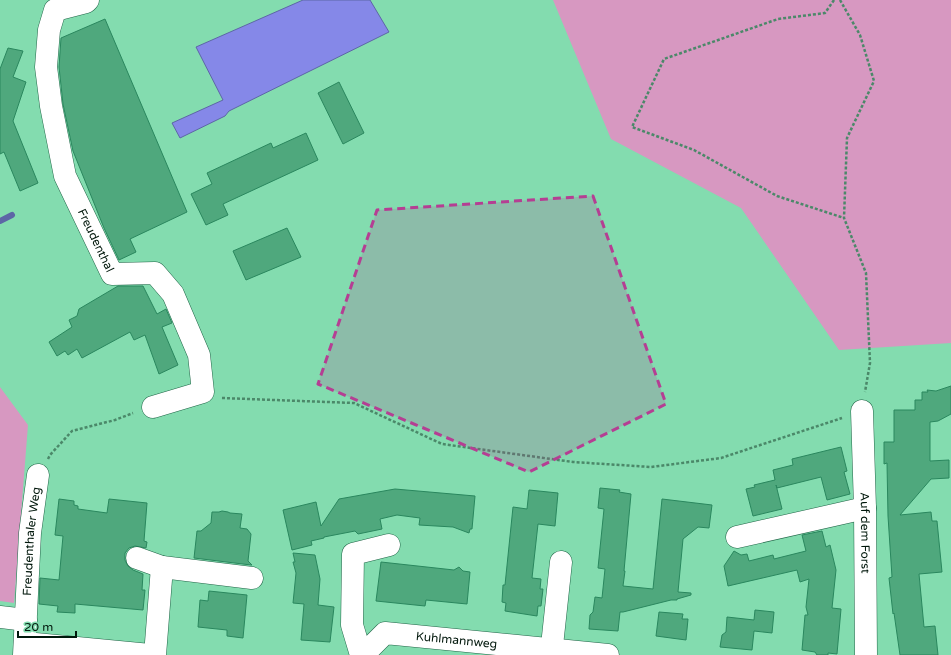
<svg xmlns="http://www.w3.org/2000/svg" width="951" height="655" viewBox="0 0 951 655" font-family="'Varela Round',sans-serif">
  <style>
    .green { fill: #d798c1 }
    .water { fill: #8588e8; stroke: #5d66a6 }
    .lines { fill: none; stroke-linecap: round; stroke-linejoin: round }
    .stream { stroke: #5d66a6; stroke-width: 6 }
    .building { fill: #4fa87d; stroke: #2a875e }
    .minor-casing { stroke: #206547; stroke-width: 23 }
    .path { stroke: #4b8869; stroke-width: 2.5; stroke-dasharray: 3 2; stroke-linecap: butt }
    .minor { stroke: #fff; stroke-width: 22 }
    .marked { fill: #b53e93; fill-opacity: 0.2; stroke: #b53e93; stroke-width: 3; stroke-dasharray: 8 5; stroke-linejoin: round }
    .labels { text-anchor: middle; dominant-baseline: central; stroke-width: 3; stroke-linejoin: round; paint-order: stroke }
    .street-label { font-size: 12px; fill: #00170b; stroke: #83dcaf }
  </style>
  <rect width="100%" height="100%" fill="#83dcaf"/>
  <path class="green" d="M553 0H951V343L839 350 741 208 611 139Z
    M0 387 28 425 14 603 0 601Z"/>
  <path class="water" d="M303 0H370L389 32 229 111 225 116 180 138 172 123 223 100 196 47Z"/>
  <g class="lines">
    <path class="stream" d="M0 221 12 215"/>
  </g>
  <path class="building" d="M105 19 187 212 130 239 136 252 119 260 104 228 73 151 63 104 59 67 61 38Z
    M8 48 23 51 13 77 26 82 13 121 38 183 20 191 4 152 0 154V69Z
    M339 82 364 133 343 144 318 93Z
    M306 133 318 160 223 204 228 215 206 225 191 194 212 184 207 173 271 143 273 148Z
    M287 228 301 257 246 280 233 251Z
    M118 286H143L157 314 166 309 172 323 162 327 178 365 159 374 145 335 134 340 130 332 82 358 77 349 68 355 65 351 57 356 49 342 72 327 69 320 77 316 79 309Z
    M951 386V414L938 421 930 422V461L949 460V478L931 479 900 515 931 512 932 521H937L942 572 919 574 924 627 935 626 938 655H900L894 613 893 614 889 578 892 577 888 516 887 463 884 464V442H894V410H915V400H922V392H928L927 390 936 391Z
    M841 447 847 471 844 472 850 494 827 500 821 477 777 488 776 485 782 509 753 516 746 489 755 487 754 485 775 480 773 470 793 465 792 459Z
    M600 488 620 490 619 492 631 494 624 571H625L623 586 653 589 662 499 712 505 709 528 698 527 683 539 678 592 691 593V595L677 599V600H671L623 612H620L618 631 589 629 590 615 593 612 595 597 602 598 605 569 598 568 604 509 598 508Z
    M395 489 475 496 472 529H470L469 533 453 527 419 525 420 518 397 515 380 519 382 529 358 534 355 531 324 537V538L311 541 312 545 292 550 283 510 316 502 321 526 339 499Z
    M529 490 558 493 555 526 538 524 532 578 541 579 540 589H543L541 606H538L537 616 505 611 506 603 502 602 503 585H505L513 507 527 509Z
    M59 499 74 501V505L78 506V509L107 513 109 499 147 503 144 541 147 542 146 548 135 546 129 548 125 553V560L128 566 133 570 143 574 142 590H145L143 610 75 604V613L57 612 58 606 39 604 40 578 59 580 63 536 55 535Z
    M222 511 228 512 230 513 242 514 240 528 247 529 251 534 248 561 252 565H251L194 558 197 531H201L211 523 212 512H219Z
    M822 531 826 547 830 545 836 570 832 608 841 609 837 654 828 653V655H817L815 652 802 650 805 615H808L806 607 809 579 800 582 797 570 728 586 724 566 734 551 741 555 747 554 749 561 773 555 774 559 806 551 802 535Z
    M293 553 315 555 320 579 318 605 334 607 330 642 301 640 304 604 293 603 296 573 293 562H295Z
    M381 562 454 570 459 567 463 571 470 572 467 604 426 600 425 606 376 601Z
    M209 591 247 595 243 638 227 636V630L198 627 200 600 208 601Z
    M755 610 774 612 772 633 754 631 752 650 720 647 722 635 726 632 727 617 754 620Z
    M659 612 683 614 682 619H688L686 640 656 636Z"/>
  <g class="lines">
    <g class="minor-casing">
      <g id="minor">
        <path id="s1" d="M88 0 86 2 55 10 49 30 46 67 51 106 65 176 112 274 155 273 173 294 199 355 203 392 153 407"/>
        <path id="s2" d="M862 411 865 508 866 655"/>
        <path d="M737 537 865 508"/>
        <path d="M137 558 162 567"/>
        <path d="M0 617 26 620"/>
        <path d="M25 643 150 655"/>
        <path id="s3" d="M24 655 30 533 38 475"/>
        <path d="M155 655 162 567 252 578"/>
        <path d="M361 655 352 625 353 554 389 545"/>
        <path id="s4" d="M363 655 385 633 608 655"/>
        <path d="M551 655 561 562"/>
      </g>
    </g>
    <path class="path" d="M834 0 825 13 778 19 664 59 632 127 694 150 777 196 844 218
      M840 0 860 35 874 81 847 138 844 218 866 273 870 363 865 392
      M222 398 354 403 442 444 573 462 651 467 721 458 842 418
      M48 459 50 455 72 431 115 420 133 413"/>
    <use href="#minor" class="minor"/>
  </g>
  <path class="marked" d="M593 196 666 404 529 472 318 384 377 210Z"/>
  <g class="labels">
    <g class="street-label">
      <text stroke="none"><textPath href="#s1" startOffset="275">Freudenthal</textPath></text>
      <text stroke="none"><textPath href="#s2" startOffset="122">Auf dem Forst</textPath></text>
      <text stroke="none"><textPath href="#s3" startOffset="114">Freudenthaler Weg</textPath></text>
      <text stroke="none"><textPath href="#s4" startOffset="103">Kuhlmannweg</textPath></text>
    </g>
  </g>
  <path d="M18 631v6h58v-6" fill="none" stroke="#00170b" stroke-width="2"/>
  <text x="24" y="631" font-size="12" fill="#00170b" stroke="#83dcaf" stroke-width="3" paint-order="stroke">20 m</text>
</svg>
